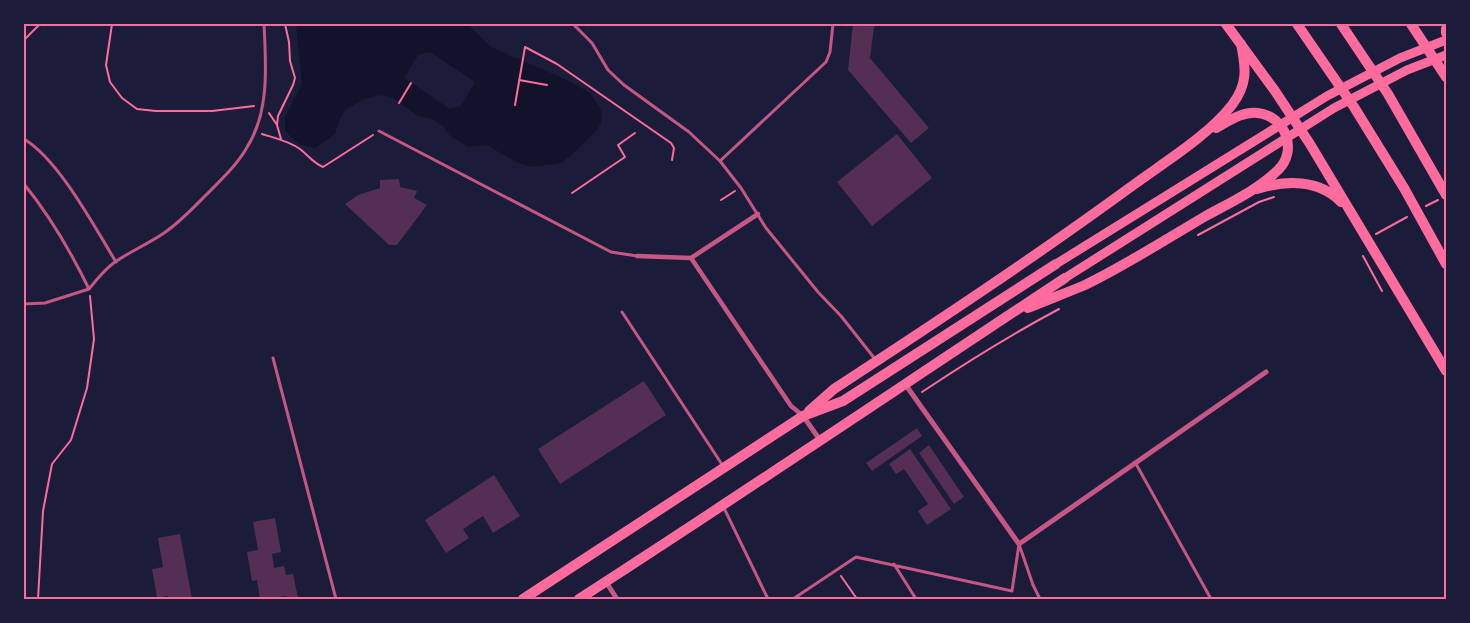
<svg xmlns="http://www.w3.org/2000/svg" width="1470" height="623" viewBox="0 0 1470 623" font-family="'Noto Sans',sans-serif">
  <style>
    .water { fill: #12122b; fill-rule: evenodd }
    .building { fill: #542f53 }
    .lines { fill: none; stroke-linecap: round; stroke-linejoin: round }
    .path { stroke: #ff6b9d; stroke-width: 2 }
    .service { stroke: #c65784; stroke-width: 3 }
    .pedestrian { stroke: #c65784; stroke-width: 4.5 }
    .minor { stroke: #c65784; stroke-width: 5 }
    .secondary { stroke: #ff6b9d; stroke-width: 9 }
    .primary { stroke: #ff6b9d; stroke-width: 10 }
    .trunk { stroke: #ff6b9d; stroke-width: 10 }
    .neatline { fill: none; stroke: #ff6b9d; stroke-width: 2 }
  </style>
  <rect width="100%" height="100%" fill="#1b1b3a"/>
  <path class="water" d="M296 24H467L491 47 569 81 590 93 602 111 601 123 596 131 574 153 561 163 532 167 516 162 487 145 468 147 449 135 443 126 432 119 418 116 393 98 381 95 364 99 345 110 339 121 335 134 315 148 299 144 285 131V117L302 84ZM430 52 475 82 461 106 450 109 404 78 418 55Z"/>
  <path class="building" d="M853 24H877L874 27 870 58 929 128 911 143 848 70Z
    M897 134 932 178 872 226 837 182Z
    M399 179 400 187 417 191 414 198 427 205 397 245H389L345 204 358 195 380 188V180Z
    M644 381 666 415 560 484 538 449Z
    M917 428 922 436 872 471 866 463Z
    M929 445 964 497 954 504 919 453Z
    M910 449 951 509 927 525 918 511 928 504 904 469 896 474 889 464Z
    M494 475 520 516 493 533 483 516 463 529 469 538 446 553 425 520Z
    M275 518 281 552 272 554 274 568 284 566 286 575 293 574 298 598 287 599 286 596 260 599 257 580 252 581 247 552 258 550 253 522Z
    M180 534 192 599H169L168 596 157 598 152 569 163 567 158 538Z"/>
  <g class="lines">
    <path class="path" d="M112 24 106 65 110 82 122 98 137 109 156 111H212L254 106
      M24 40 40 24
      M519 80 547 85
      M399 103 411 83
      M515 105 525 47 557 64 671 143 674 148 672 160
      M269 113 277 125
      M262 134C275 138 289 141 300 149 309 156 313 163 323 167L373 135
      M281 139 277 125 278 116 293 85 295 78 290 61 289 42 285 24
      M572 193 625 157 618 145 635 133
      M721 200 735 191
      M1426 206 1438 200
      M1376 234 1407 217
      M1198 235 1259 202 1274 197
      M1363 256 1382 291
      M922 392C967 362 1012 334 1059 309
      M841 576 857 599
      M38 599 43 511 52 464 71 440 87 388 94 339 90 296"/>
    <path class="service" d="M573 24 592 43 608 70 624 85 689 132 720 161 741 188 766 228 818 292 841 316 875 359
      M379 131 611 252 637 256
      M24 139C59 160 94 226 116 262
      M720 161 826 62 830 52 833 24
      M24 184C50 216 71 252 89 289
      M89 289C97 279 105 269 115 262 131 251 148 244 164 233 180 222 193 208 206 195 220 181 236 166 246 149 270 112 266 66 264 24
      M24 304 45 303 89 289
      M622 312 723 466
      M273 358 336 599
      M1135 462 1211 599
      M723 506 768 599
      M1019 544 1033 585 1040 599
      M894 564 916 599
      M793 599 856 557 1012 591 1019 544"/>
    <path class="pedestrian" d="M637 256 691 258 758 214
      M691 258 791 406 802 415"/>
    <path class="minor" d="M905 384 1019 544 1266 372
      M803 416 820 440
      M606 582 617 599"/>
    <path class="secondary" d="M1056 264 1327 96 1400 58 1446 40
      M1065 278 1334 108 1407 70 1446 55"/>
    <path class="primary" d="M1226 24 1275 91 1310 144 1446 371
      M1411 24 1446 77
      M1446 29V33
      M1257 189C1286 180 1319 179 1341 202
      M1028 308C1047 300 1066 293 1085 285 1126 265 1165 240 1204 217 1229 203 1258 190 1278 170 1298 151 1286 116 1258 113 1243 111 1229 121 1216 128
      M809 411 834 389C935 323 1035 257 1132 186 1163 163 1208 136 1232 105 1248 84 1246 68 1241 44
      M523 599 803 416 843 401 1056 264
      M579 599C742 494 903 385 1065 278"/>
    <path class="trunk" d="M1297 24 1354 107 1404 188 1446 264
      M1341 24 1388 94 1446 195"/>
  </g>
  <rect width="1470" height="623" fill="none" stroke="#1b1b3a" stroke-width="50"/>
  <rect x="25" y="25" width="1420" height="573" class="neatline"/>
</svg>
